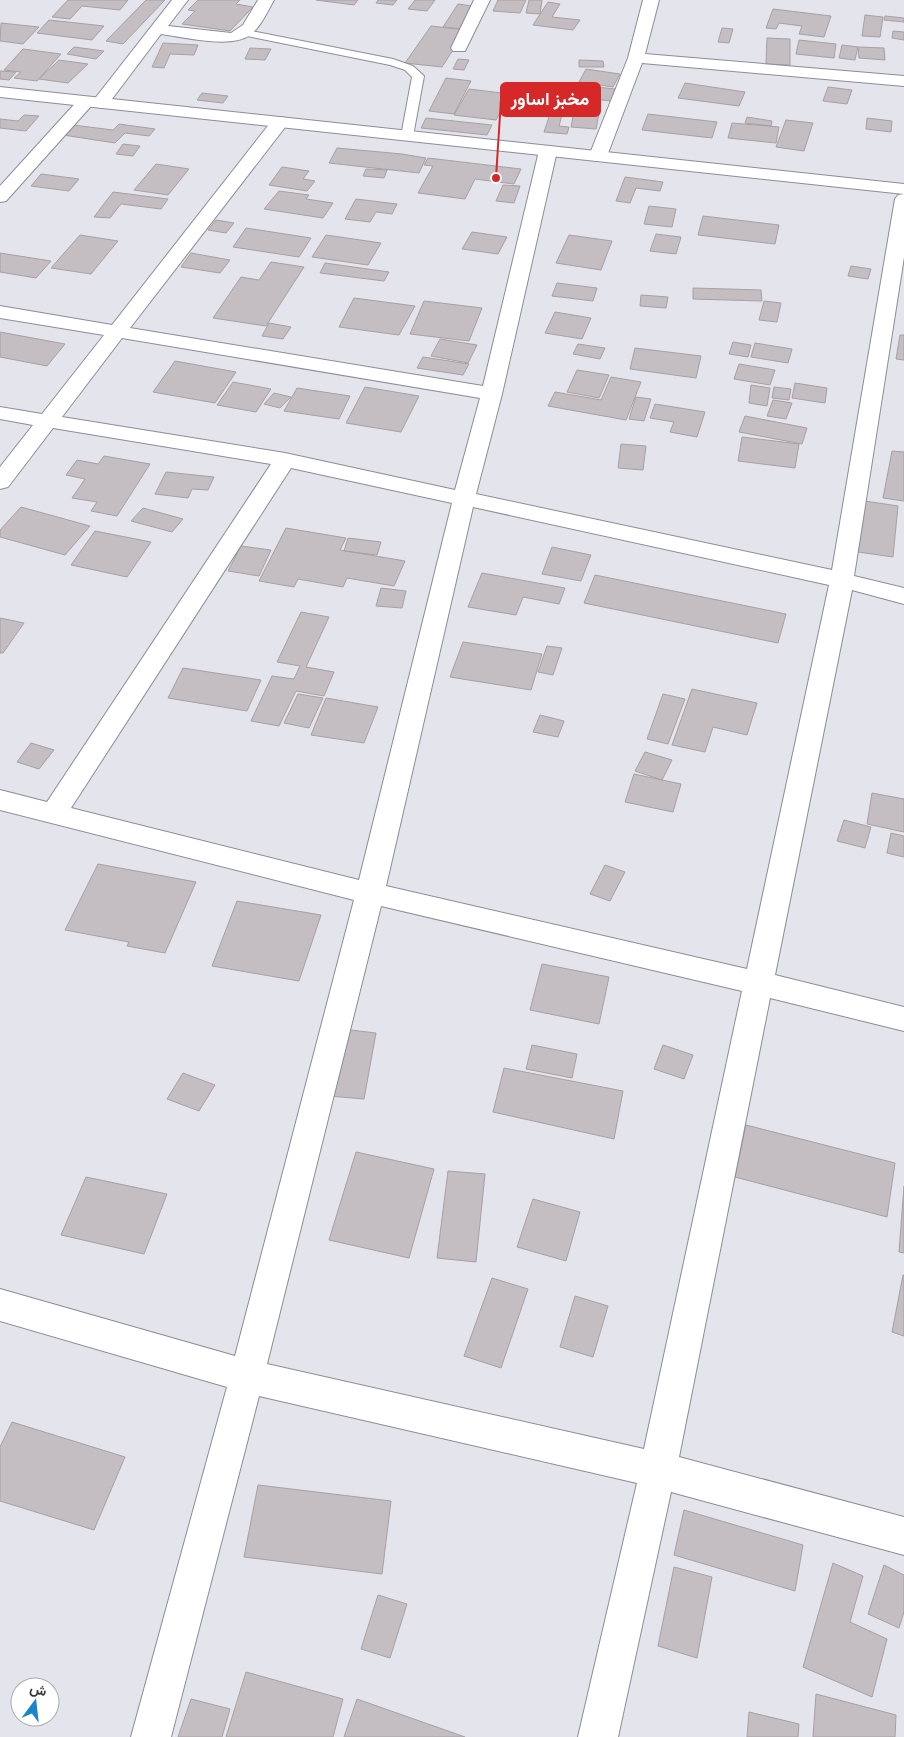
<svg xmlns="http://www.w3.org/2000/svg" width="904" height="1737" viewBox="0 0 904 1737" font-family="'IBM Plex Sans',Vazirmatn,sans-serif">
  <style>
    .building { fill: #c4bdc2; stroke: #a7a0a4 }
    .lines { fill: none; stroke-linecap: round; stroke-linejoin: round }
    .service-casing { stroke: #8c8d95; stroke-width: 2 }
    .minor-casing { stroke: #8c8d95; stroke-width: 2 }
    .tertiary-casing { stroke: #8c8d95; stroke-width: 2 }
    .service { fill: #fff; fill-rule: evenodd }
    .minor { fill: #fff; fill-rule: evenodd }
    .tertiary { fill: #fff; fill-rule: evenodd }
    .leader { fill: none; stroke: #d62828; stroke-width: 2 }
    .callout-dot { fill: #d62828; stroke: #fff; stroke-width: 2 }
    .callout { fill: #d62828; stroke: #d62828; stroke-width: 2 }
    .callout-label { font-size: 18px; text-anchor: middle; font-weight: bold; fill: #fff }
  </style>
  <rect width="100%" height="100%" fill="#e3e4ec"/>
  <path class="building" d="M68 0H128L120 10 82 6 70 19 52 17Z
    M146 0H165L123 44 106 41Z
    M198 0H240L236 4 253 7 230 31 182 24 195 11 188 10Z
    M316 0H358L354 5Z
    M378 0H397L393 5 376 3Z
    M415 0H435L427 11 408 9Z
    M498 0H526L520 13 493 11Z
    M529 0H542L540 14 526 13Z
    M548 2 560 4 552 17 580 20 573 30 533 25Z
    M458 4 479 7 464 29 443 27Z
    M773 9 831 16 824 37 799 34 802 26 779 23 776 29 766 28Z
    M865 15 883 17 880 37 862 36Z
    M885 16 904 18V22L884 20Z
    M49 20 104 26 92 40 37 33Z
    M1 23 39 27 23 44 0 41Z
    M431 26 466 30 442 67 405 63Z
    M722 28 733 29 729 43 718 42Z
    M893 31 904 32V40L892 38Z
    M767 38 790 39V65L766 64Z
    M799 40 836 44 834 58 796 54Z
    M163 43 198 45 194 55 170 54 164 68 152 67Z
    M842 45 858 47 855 60 839 58Z
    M74 47 104 51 96 59 67 54Z
    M858 47 884 48 885 60 859 58Z
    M250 48 271 49 265 60 245 59Z
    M23 49 61 54 37 81 14 78 21 72 4 70Z
    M458 59 469 60 464 70 453 69Z
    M59 60 88 64 68 83 39 79Z
    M579 60 603 61 604 67H579Z
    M586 69 620 74 613 87 579 82Z
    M0 71 16 72 9 80 0 79Z
    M446 78 471 81 454 114 429 111Z
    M685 83 745 92 739 106 678 98Z
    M579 85 615 89 611 101 575 97Z
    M828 87 852 90 847 104 823 101Z
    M469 89 510 94 496 120 454 115Z
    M202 93 228 96 223 103 197 100Z
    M574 111 599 113 596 129 571 127Z
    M550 114 562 115 559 126 569 127 567 134 544 132Z
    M648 114 717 122 712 138 642 130Z
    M24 115 39 116 26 131 0 128V119L18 121Z
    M747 117 772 121 771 126 745 123Z
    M426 118 492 125 487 135 421 128Z
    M867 118 892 121 891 132 866 129Z
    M786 120 813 123 804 151 776 147Z
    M732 123 779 127 776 143 728 138Z
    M119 124 155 129 149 136 125 133 115 143 63 135 73 125 113 130Z
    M123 144 140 146 133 156 116 154Z
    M337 148 402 154 426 158 419 173 329 163Z
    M428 158 521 169 514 184 475 179 465 199 418 193 433 166 424 165Z
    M156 164 189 169 168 195 134 190Z
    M282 167 309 171 303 179 315 181 307 191 269 185Z
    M366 169 387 170 384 178 363 176Z
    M41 174 79 179 69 191 31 186Z
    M625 177 663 182 660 191 636 188 630 203 616 201Z
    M503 185 520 186 514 203 496 201Z
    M279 191 309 195 306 199 333 203 323 218 264 209Z
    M113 192 168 199 161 209 121 204 110 218 94 217Z
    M356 199 397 204 392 214 376 212 370 222 345 219Z
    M649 206 676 209 672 227 644 224Z
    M703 216 779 225 775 244 698 235Z
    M216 220 234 223 226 233 208 230Z
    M246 228 311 238 299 257 233 247Z
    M472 232 507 237 498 254 462 249Z
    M656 234 681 237 676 254 650 251Z
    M80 235 118 241 91 274 51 268Z
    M326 235 381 243 368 265 312 257Z
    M569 235 612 241 601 270 556 263Z
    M0 253 51 261 36 278 0 272Z
    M191 253 230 260 220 273 181 267Z
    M271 262 304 267 266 326 213 318 241 277 259 280Z
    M325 263 389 272 384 281 320 273Z
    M851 266 871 269 868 279 848 276Z
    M557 283 597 288 593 301 552 296Z
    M693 288 761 290 762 301 693 299Z
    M641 295 668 297 666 308 640 306Z
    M354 298 415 306 399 335 339 327Z
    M424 301 482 308 469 341 410 334Z
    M764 301 781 303 777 322 759 320Z
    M555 312 591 318 582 339 545 333Z
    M269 323 291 327 283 339 262 336Z
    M0 332 65 344 47 366 0 357Z
    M900 335H904V360L896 359Z
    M440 339 477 345 468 363 431 356Z
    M733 342 751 345 748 357 729 354Z
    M755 343 792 349 788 363 751 357Z
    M578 344 605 348 600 359 573 354Z
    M635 348 701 356 696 378 630 369Z
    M423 357 469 364 463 375 417 368Z
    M175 361 236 372 215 403 153 392Z
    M739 364 775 370 770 385 734 379Z
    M577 370 609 375 599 398 567 392Z
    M611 377 641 382 626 420 548 406 555 392 601 400Z
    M233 382 271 389 256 412 217 405Z
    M795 383 827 388 825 403 792 398Z
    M751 385 770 388 767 406 749 403Z
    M365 387 419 396 401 432 346 423Z
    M774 387 791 389 789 400 772 398Z
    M297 388 350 396 339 419 284 411Z
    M274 393 291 397 280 408 264 404Z
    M636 397 651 399 644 421 629 419Z
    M773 400 792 403 786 419 767 416Z
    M655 404 705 412 697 437 670 432 674 422 650 418Z
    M745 416 807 428 802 444 739 432Z
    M742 437 799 444 795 468 738 461Z
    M621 444 646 446 643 470 618 468Z
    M892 451 904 452V501L883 498Z
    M104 456 150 464 117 516 91 511 97 502 72 498 85 479 66 475 77 460 98 464Z
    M166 472 214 477 208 490 192 489 188 498 155 494Z
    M865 501 898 506 893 557 858 552Z
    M21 507 90 526 65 555 0 537V530Z
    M143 508 183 519 172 532 131 521Z
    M286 528 346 538 340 550 405 561 394 586 347 578 343 587 298 579 294 587 259 581Z
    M95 531 151 542 127 577 71 565Z
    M348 538 381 542 377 555 344 551Z
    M241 546 271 550 259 576 228 571Z
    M552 547 591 555 581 581 542 574Z
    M482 573 565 588 559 604 523 597 516 615 468 607Z
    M595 575 786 614 778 643 584 603Z
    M381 588 406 591 402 608 376 606Z
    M301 612 329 617 306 667 334 672 324 696 296 691 279 726 251 721 272 676 294 679 300 666 277 662Z
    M0 618 24 623 3 653H0Z
    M463 642 542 654 531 690 450 677Z
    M547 646 562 648 553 675 538 672Z
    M183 668 261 680 247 711 168 698Z
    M692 689 757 703 747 735 713 727 705 752 672 745Z
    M298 694 323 698 309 728 284 723Z
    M663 694 685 699 668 744 647 739Z
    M326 698 378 707 364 743 311 735Z
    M540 715 564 721 558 737 533 732Z
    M31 743 54 750 39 769 17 762Z
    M645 752 672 760 662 780 635 771Z
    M634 774 681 784 673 812 625 802Z
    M872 793 904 799V832L867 824Z
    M844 820 871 827 865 848 837 841Z
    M891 833 904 836V857L887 853Z
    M98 864 196 882 165 953 127 946 129 942 65 930Z
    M605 865 625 872 610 901 590 894Z
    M237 901 321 915 299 981 212 966Z
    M542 964 609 977 599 1024 530 1010Z
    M342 1029 376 1033 364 1099 329 1096Z
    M532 1045 577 1054 572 1078 526 1069Z
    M663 1045 693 1055 684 1079 654 1069Z
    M504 1068 623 1091 614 1139 493 1112Z
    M183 1073 215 1085 199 1111 167 1099Z
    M746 1125 895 1163 887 1217 735 1177Z
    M356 1152 434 1169 409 1258 329 1240Z
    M448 1171 485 1174 476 1262 437 1258Z
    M86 1177 167 1194 144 1254 61 1235Z
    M904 1186V1253L899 1252Z
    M533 1199 580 1212 566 1261 517 1247Z
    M903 1275H904V1336L892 1332Z
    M492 1278 528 1289 501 1368 464 1356Z
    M575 1296 608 1306 593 1357 560 1347Z
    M12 1422 125 1457 94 1530 0 1501V1447Z
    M258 1485 391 1501 382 1574 244 1557Z
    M684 1510 803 1545 795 1591 674 1555Z
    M833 1563 863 1576 850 1622 887 1639 872 1697 803 1667Z
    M884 1565 904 1575V1612L899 1628 868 1614Z
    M674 1567 712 1577 697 1658 658 1646Z
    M378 1595 407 1604 390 1658 361 1649Z
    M246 1672 343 1699 333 1737H226Z
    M816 1694 896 1715 895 1737H813Z
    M191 1699 230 1709 222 1737H178Z
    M357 1699 465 1737H344Z
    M749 1712 799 1724 798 1737H747Z"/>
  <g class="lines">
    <g class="service-casing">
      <path id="service" d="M246 30 393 59 413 66 424 76 413 136 407 140 401 136 412 77 405 70 390 65 242 35 240 33 242 31Z"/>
    </g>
    <g class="minor-casing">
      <path id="minor" d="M172 0H188L168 26 231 33 243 25 258 0H274C267 12 261 27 250 35 231 49 184 37 161 34L106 107 100 108 93 104 6 201 0 202V186L80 98 86 97 93 101Z
        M474 0H490L465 51H453L451 48Z
        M643 0H659L645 54 904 76V86L642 63 607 156 604 160 598 161 592 160 589 156 628 58Z
        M280 117 286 118 288 122 286 126 130 328 483 386 539 151 542 147 548 146 554 147 557 151 502 394 476 494 832 570 895 199 898 195 904 194V257L854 576 904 588V604L852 590 775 975 904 1007V1031L770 998 679 1457 904 1517V1555L671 1492 618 1737H578L637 1483 259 1396 171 1737H131L227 1387 0 1321V1289L235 1356 354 900 0 810V790L47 802 271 464 53 428 8 487 0 489V467L33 425 0 419V407L42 414 104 335 0 318V306L112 325 274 118ZM122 338 480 398 455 490 285 453 62 417ZM291 468 452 503 359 880 71 808ZM473 507 829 585 747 969 386 886ZM381 906 742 991 644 1449 267 1364Z"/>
    </g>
    <g class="tertiary-casing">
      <path id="tertiary" d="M0 87 904 184V194L0 97Z"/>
    </g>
    <use href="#service" class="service"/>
    <use href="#minor" class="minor"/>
    <use href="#tertiary" class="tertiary"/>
  </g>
  <path class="leader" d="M496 178L501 99"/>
  <circle class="callout-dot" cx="496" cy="178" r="5"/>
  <rect class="callout" x="501" y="83" width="99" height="33" rx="5"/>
  <g class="callout-label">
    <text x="550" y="105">مخبز اساور</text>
  </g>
  <g transform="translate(35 1702) rotate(15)"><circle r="24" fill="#ffffff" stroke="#aeaeaf"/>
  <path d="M0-4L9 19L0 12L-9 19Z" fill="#1a84ce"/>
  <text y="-8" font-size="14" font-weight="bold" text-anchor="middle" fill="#353538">ش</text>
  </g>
</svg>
